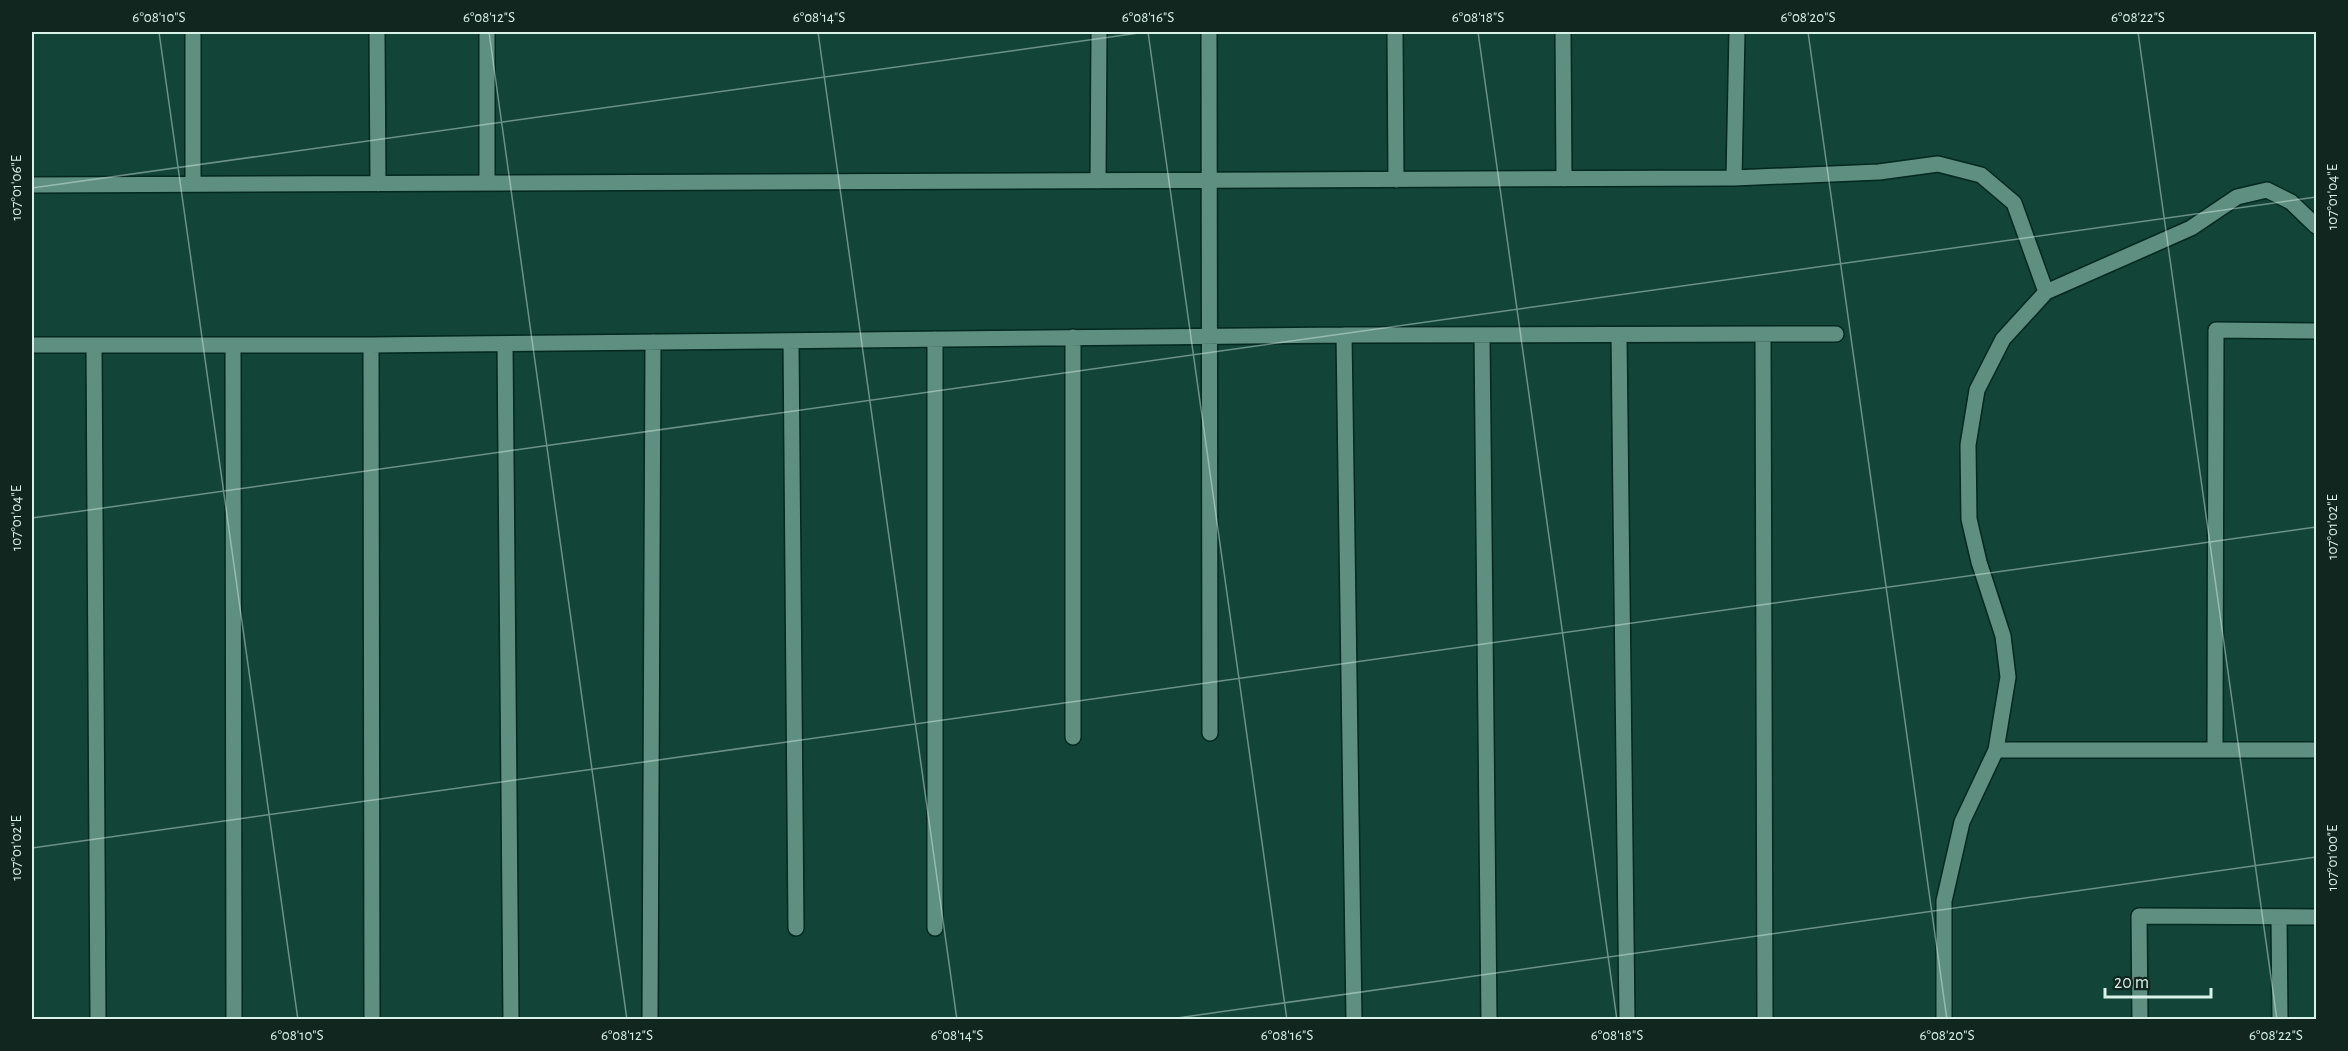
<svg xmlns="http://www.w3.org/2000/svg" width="2348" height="1051" viewBox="0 0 2348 1051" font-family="'Alegreya Sans',sans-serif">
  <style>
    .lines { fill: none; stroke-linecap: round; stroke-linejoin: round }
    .minor-casing { stroke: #02281f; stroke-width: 18 }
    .minor { stroke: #5f8f80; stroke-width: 15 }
    .ticks { fill: none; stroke: #d9f2ea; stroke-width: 1.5; stroke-opacity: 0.45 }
    .neatline { fill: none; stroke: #d9f2ea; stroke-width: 2 }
    .ticks-label { font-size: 15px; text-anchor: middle; fill: #d9f2ea }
  </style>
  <rect width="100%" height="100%" fill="#124437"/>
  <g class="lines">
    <g class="minor-casing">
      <path id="minor" d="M377 32 378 184
        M487 32V183
        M1209 32 1210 733
        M1395 32 1396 180
        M1563 32 1564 179
        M1734 178 1737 32
        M1098 181 1099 32
        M193 184V32
        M32 185 1734 178 1879 172 1938 164 1981 175 2014 203 2046 292 2003 339 1977 390 1968 445 1969 519 1979 562 2003 636 2008 677 1996 750 1962 822 1944 901V1020
        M2046 292 2191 228 2237 197 2267 190 2291 202 2316 226
        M1344 335 1354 1020
        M1482 336 1489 1020
        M1619 336 1627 1020
        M1763 336 1765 1020
        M791 341 796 928
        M505 344 511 1020
        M32 345H371L1344 335 1836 334
        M94 345 98 1020
        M233 345 234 1020
        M371 345 372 1020
        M1073 737V337
        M2215 748 2216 330 2316 331
        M1996 750H2316
        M2279 917 2280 1020
        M935 928V339
        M650 1020 653 342
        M2140 1020 2139 916 2316 917"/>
    </g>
    <use href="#minor" class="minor"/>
  </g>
  <path class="ticks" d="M159 32 298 1020M489 32 627 1020M818 32 957 1020M1148 32 1287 1020M1478 32 1617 1020M1808 32 1947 1020M2138 32 2277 1020M32 188 1146 32M32 518 2316 197M32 848 2316 527M1163 1020 2316 857"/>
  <rect width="2348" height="1051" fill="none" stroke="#122620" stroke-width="66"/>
  <path d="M2105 988v9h106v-9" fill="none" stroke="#d9f2ea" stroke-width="3"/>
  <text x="2114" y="988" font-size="18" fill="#d9f2ea" stroke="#122620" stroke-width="4.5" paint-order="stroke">20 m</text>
  <rect x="33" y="33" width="2282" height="985" class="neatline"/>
  <g class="ticks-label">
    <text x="159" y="22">6°08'10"S</text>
    <text x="489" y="22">6°08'12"S</text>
    <text x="819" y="22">6°08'14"S</text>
    <text x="1148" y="22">6°08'16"S</text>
    <text x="1478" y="22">6°08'18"S</text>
    <text x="1808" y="22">6°08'20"S</text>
    <text x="2138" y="22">6°08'22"S</text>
    <text transform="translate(16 188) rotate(-90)" y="5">107°01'06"E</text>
    <text transform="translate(2332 197) rotate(-90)" y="5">107°01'04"E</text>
    <text transform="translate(16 518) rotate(-90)" y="5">107°01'04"E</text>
    <text transform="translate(2332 527) rotate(-90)" y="5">107°01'02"E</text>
    <text transform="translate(16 848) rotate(-90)" y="5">107°01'02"E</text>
    <text transform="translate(2332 858) rotate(-90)" y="5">107°01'00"E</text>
    <text x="297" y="1040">6°08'10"S</text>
    <text x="627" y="1040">6°08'12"S</text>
    <text x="957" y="1040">6°08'14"S</text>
    <text x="1287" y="1040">6°08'16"S</text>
    <text x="1617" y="1040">6°08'18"S</text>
    <text x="1947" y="1040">6°08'20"S</text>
    <text x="2276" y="1040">6°08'22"S</text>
  </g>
</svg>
